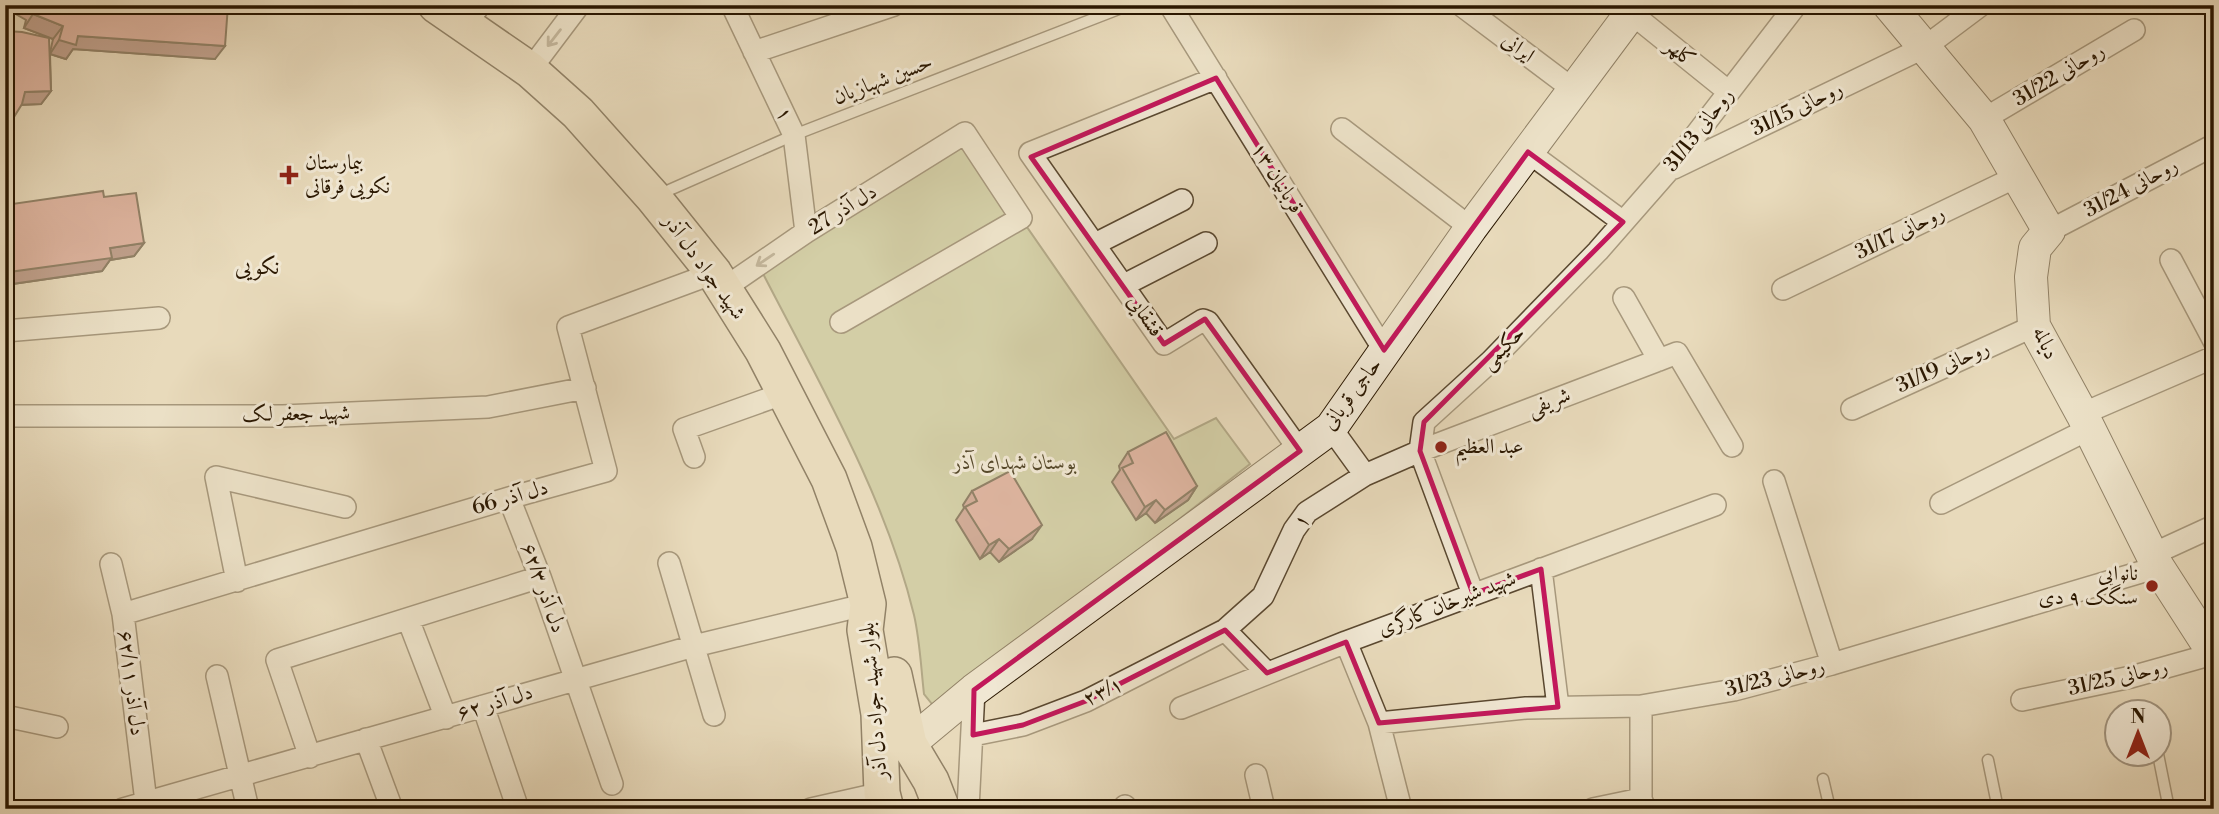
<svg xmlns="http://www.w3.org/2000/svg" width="2219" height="814" viewBox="0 0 2219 814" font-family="'Libre Bodoni',Amiri,serif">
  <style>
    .park { fill: #bbbe8c; stroke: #726a46; stroke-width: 2 }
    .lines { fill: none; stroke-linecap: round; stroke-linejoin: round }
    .service-casing { stroke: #5a4830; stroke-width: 13 }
    .minor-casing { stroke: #5a4830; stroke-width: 24 }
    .secondary-casing { stroke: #2a1701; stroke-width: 34 }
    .primary-casing { stroke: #2a1701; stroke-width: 38 }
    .service { stroke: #f0e7d3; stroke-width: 10 }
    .minor { stroke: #f0e7d3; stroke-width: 21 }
    .secondary { stroke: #f0e7d3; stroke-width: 32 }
    .primary { stroke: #e8dabb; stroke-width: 35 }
    .wall { fill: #b5746c; stroke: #2a1701; stroke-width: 2 }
    .shaded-wall { fill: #935e58; stroke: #2a1701; stroke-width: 2 }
    .building { fill: #d2877e; stroke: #2a1701; stroke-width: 2 }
    .oneway { stroke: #978974 }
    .marked { fill: none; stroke: #c2185b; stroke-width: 5; stroke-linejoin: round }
    .poi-dot { fill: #8f2418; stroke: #f0e7d3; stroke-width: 2.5 }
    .labels { text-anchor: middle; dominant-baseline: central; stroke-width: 6; stroke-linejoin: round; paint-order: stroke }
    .street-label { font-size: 21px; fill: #2a1701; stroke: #f0e7d3 }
    .poi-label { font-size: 21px; fill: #2a1701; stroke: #f0e7d3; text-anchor: start }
    .park-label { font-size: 21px; font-style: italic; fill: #56492b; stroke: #f0e7d3 }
    .neighbourhood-label { font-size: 23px; fill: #2a1701; stroke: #f0e7d3 }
  </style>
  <rect width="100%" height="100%" fill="#e8dabb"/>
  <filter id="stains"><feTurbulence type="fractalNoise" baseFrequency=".00286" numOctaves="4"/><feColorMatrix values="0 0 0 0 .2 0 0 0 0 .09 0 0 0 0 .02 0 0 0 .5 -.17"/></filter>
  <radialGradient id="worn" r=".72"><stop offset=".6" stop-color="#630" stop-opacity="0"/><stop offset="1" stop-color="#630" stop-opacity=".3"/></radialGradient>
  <path class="park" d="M968 142 1174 439 1216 418 1250 464 942 704H932L924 694C921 668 920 641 914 615 884 491 814 374 756 260Z"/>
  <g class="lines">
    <g class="service-casing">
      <path id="service" d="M658 195 794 135 1129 5
        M2158 754 2169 809
        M1988 760 1998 809
        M1823 779 1830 809"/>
    </g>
    <g class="minor-casing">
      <path id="minor" d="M732 5 794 135 806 232
        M1170 5 1384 350
        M1461 5 1574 90
        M1631 13 1729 92
        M464 25 480 5
        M754 52 894 5
        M530 70 579 5
        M1216 78 1030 153 1164 344 1203 320 1208 322 1300 451
        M1984 119 2134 30
        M1342 129 1471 228
        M1528 152 1623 222
        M1674 168 1925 47 1981 5
        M2049 231 2214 145
        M1095 244 1182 200
        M2171 260 2214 341
        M1124 285 1206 243
        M723 289 806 232 965 133 1021 218 841 322
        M1783 289 2016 177
        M1624 298 1659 360
        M5 331 159 318
        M1852 409 2034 326
        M2082 414 2214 357
        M5 416H283L488 407 585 388
        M1331 428 1365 475
        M694 457 684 429 785 393
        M1774 481 1832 664
        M509 498 540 577 612 784
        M1941 503 2089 429
        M2153 554 2214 526
        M669 563 714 715
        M111 564 123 614 146 802
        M1541 569 1558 707
        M237 581 216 477 345 507
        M1473 594 1420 451 1424 422 1491 361 1598 251 1668 171 1796 5
        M123 614 509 498 606 471 568 327 714 273
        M408 619 446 718
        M1225 630 1267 673
        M1346 642 1379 723 1401 809
        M217 676 248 809
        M2022 700 2131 677 2213 654
        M483 706 518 809
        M1641 706V799L1645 809
        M1181 708 1346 642 1715 505
        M5 716 57 727
        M1379 723 1526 708 1641 706 1734 690 1832 664 2158 567
        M973 735 1023 725 1086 701 1225 630 1263 596 1294 530 1307 512 1365 475 1420 451 1659 360 1677 353 1732 446
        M366 739 392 809
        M310 757 277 660 540 577
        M1256 775 1264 809
        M1125 806V809
        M123 809 694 646 868 604
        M811 809 882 793
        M968 809 974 690
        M1593 809 1641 799"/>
    </g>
    <g class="secondary-casing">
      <path id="secondary" d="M1889 5 1984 119 2049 231 2035 248 2031 277 2034 326 2082 414 2158 567 2214 654
        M909 744 974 690 1331 428 1471 228 1637 5"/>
    </g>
    <g class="primary-casing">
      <path id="primary" d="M436 5 530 70 578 113 653 197 714 273 763 351 829 479 854 547 868 604 865 630 879 714 882 793 886 809
        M894 675 909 744 931 781 942 809"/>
    </g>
    <use href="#service" class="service"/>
    <use href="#minor" class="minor"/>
    <use href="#secondary" class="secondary"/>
    <use href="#primary" class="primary"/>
  </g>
  <path class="wall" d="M5 5H228L215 59 73 49 66 59 50 54 51 91 41 104 22 105 50 53 53 39 24 28 26 20 5 8Z
    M104 197 144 243 134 256 110 260 102 271 5 285V205Z
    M1128 452 1197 486 1188 500 1155 523 1146 513 1136 520 1112 482 1120 470 1119 466Z
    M972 491 1032 539 999 562 990 552 980 559 956 520 964 508 963 505Z"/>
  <path class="shaded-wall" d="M33 14 63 26 53 39 24 28Z
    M78 36 225 46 215 59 73 49 66 59 50 54 59 40Z
    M51 91 41 104 15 105 25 92Z
    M144 243 134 256 110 260 102 271 5 285V277L9 272 110 248Z
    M1197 486 1188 500 1155 523 1165 510Z
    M1156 500 1146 513 1136 520 1145 507Z
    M1042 525 1032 539 999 562 1009 549Z
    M999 539 990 552 980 559 989 545Z"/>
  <path class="building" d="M33 5H228L225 46 78 36 76 45 59 40 63 26 33 14 36 7Z
    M5 31 22 32 49 38 51 91 25 92 22 104 9 125 5 127Z
    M103 191 104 197 136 193 144 243 110 248 112 258 9 272 8 262H5V205Z
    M1166 432 1197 486 1165 510 1156 500 1145 507 1122 468 1133 463 1128 452Z
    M1010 471 1042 525 1009 549 999 539 989 545 965 507 977 501 972 491Z"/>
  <defs><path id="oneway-shaft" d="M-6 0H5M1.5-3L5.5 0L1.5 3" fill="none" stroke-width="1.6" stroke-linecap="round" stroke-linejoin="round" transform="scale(1.75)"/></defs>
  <g class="oneway">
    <use href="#oneway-shaft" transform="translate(554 38) rotate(128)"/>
    <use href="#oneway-shaft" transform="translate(765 260) rotate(146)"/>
  </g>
  <path d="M0 0H2219V814H0ZM1216 78 1384 350 1528 152 1623 222 1424 422 1420 451 1473 594 1541 569 1558 707 1379 723 1346 642 1267 673 1225 630 1086 701 1023 725 973 735 974 690 1300 451 1205 319 1164 344 1031 157Z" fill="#e8dabb" fill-opacity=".55" fill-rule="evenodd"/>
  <path class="marked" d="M1216 78 1384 350 1528 152 1623 222 1424 422 1420 451 1473 594 1541 569 1558 707 1379 723 1346 642 1267 673 1225 630 1086 701 1023 725 973 735 974 690 1300 451 1205 319 1164 344 1031 157Z"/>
  <g class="poi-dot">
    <path d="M285.5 164.5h7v7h7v7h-7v7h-7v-7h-7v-7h7z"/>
    <circle cx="1441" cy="447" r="7"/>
    <circle cx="2152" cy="586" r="7"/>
  </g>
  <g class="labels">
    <g class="street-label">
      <text transform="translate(1518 48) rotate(37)">ایرانی</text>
      <text transform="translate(1680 53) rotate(39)">کلهر</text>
      <text transform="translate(2059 75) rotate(-31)">روحانی 31/22</text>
      <text transform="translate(883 80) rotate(-21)">حسین شهبازیان</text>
      <text transform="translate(1797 109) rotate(-26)">روحانی 31/15</text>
      <text transform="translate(784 114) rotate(64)">۱</text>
      <text transform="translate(1699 130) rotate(-52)">روحانی 31/13</text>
      <text transform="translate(1277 178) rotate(58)">۱۳ قربانیان</text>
      <text transform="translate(2131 188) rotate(-28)">روحانی 31/24</text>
      <text transform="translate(843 210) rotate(-32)">دل آذر 27</text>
      <text transform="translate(1900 233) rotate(-26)">روحانی 31/17</text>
      <text transform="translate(704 267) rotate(54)">شهید جواد دل آذر</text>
      <text transform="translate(1145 316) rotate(55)">قشقایی</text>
      <text transform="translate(2045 343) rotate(65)">دیالمه</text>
      <text transform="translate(1503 348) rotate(-45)">حکیمی</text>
      <text transform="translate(1943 367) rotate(-24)">روحانی 31/19</text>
      <text transform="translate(1352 394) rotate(-53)">حاجی قربانی</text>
      <text transform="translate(1549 402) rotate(-21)">شریفی</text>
      <text transform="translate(296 414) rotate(-1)">شهید جعفر لک</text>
      <text transform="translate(510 498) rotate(-16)">دل آذر 66</text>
      <text transform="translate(1302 521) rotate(-52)">۱</text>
      <text transform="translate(543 588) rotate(70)">دل آذر ۶۲/۳</text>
      <text transform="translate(1447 604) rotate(-21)">شهید شیرخان کارگری</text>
      <text transform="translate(1775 678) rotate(-14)">روحانی 31/23</text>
      <text transform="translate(2118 678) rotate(-13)">روحانی 31/25</text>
      <text transform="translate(131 683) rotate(83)">دل آذر ۶۲/۱۱</text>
      <text transform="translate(1103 692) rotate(-25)">۲۳/۱</text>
      <text transform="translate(874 701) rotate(-95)">بلوار شهید جواد دل آذر</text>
      <text transform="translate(495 703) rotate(-17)">دل آذر ۶۲</text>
    </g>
    <g class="poi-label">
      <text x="305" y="163">بیمارستان<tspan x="305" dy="24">نکویی فرقانی</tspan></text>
      <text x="1455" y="447">عبد العظيم</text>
      <text x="2138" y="574" text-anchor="end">نانوایی<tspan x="2138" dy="24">سنگک ۹ دی</tspan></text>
    </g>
    <g class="park-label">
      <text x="1015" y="463">بوستان شهدای آذر</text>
    </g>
    <g class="neighbourhood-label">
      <text x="257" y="267">نکویی</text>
    </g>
  </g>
  <rect width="2219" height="814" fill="none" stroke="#e8dabb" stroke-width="28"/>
  <rect x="7" y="7" width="2205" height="800" fill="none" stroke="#2a1701" stroke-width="3.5"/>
  <rect x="14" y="14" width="2191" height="786" fill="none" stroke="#2a1701" stroke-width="2"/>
  <g transform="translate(2138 733)"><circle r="33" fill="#f0e7d3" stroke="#a1947f" stroke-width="2"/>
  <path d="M0-5L12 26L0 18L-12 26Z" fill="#8f2418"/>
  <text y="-10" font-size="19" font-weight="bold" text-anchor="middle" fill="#2a1701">N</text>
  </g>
  <rect width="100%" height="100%" filter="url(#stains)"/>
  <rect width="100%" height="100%" fill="url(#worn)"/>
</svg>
